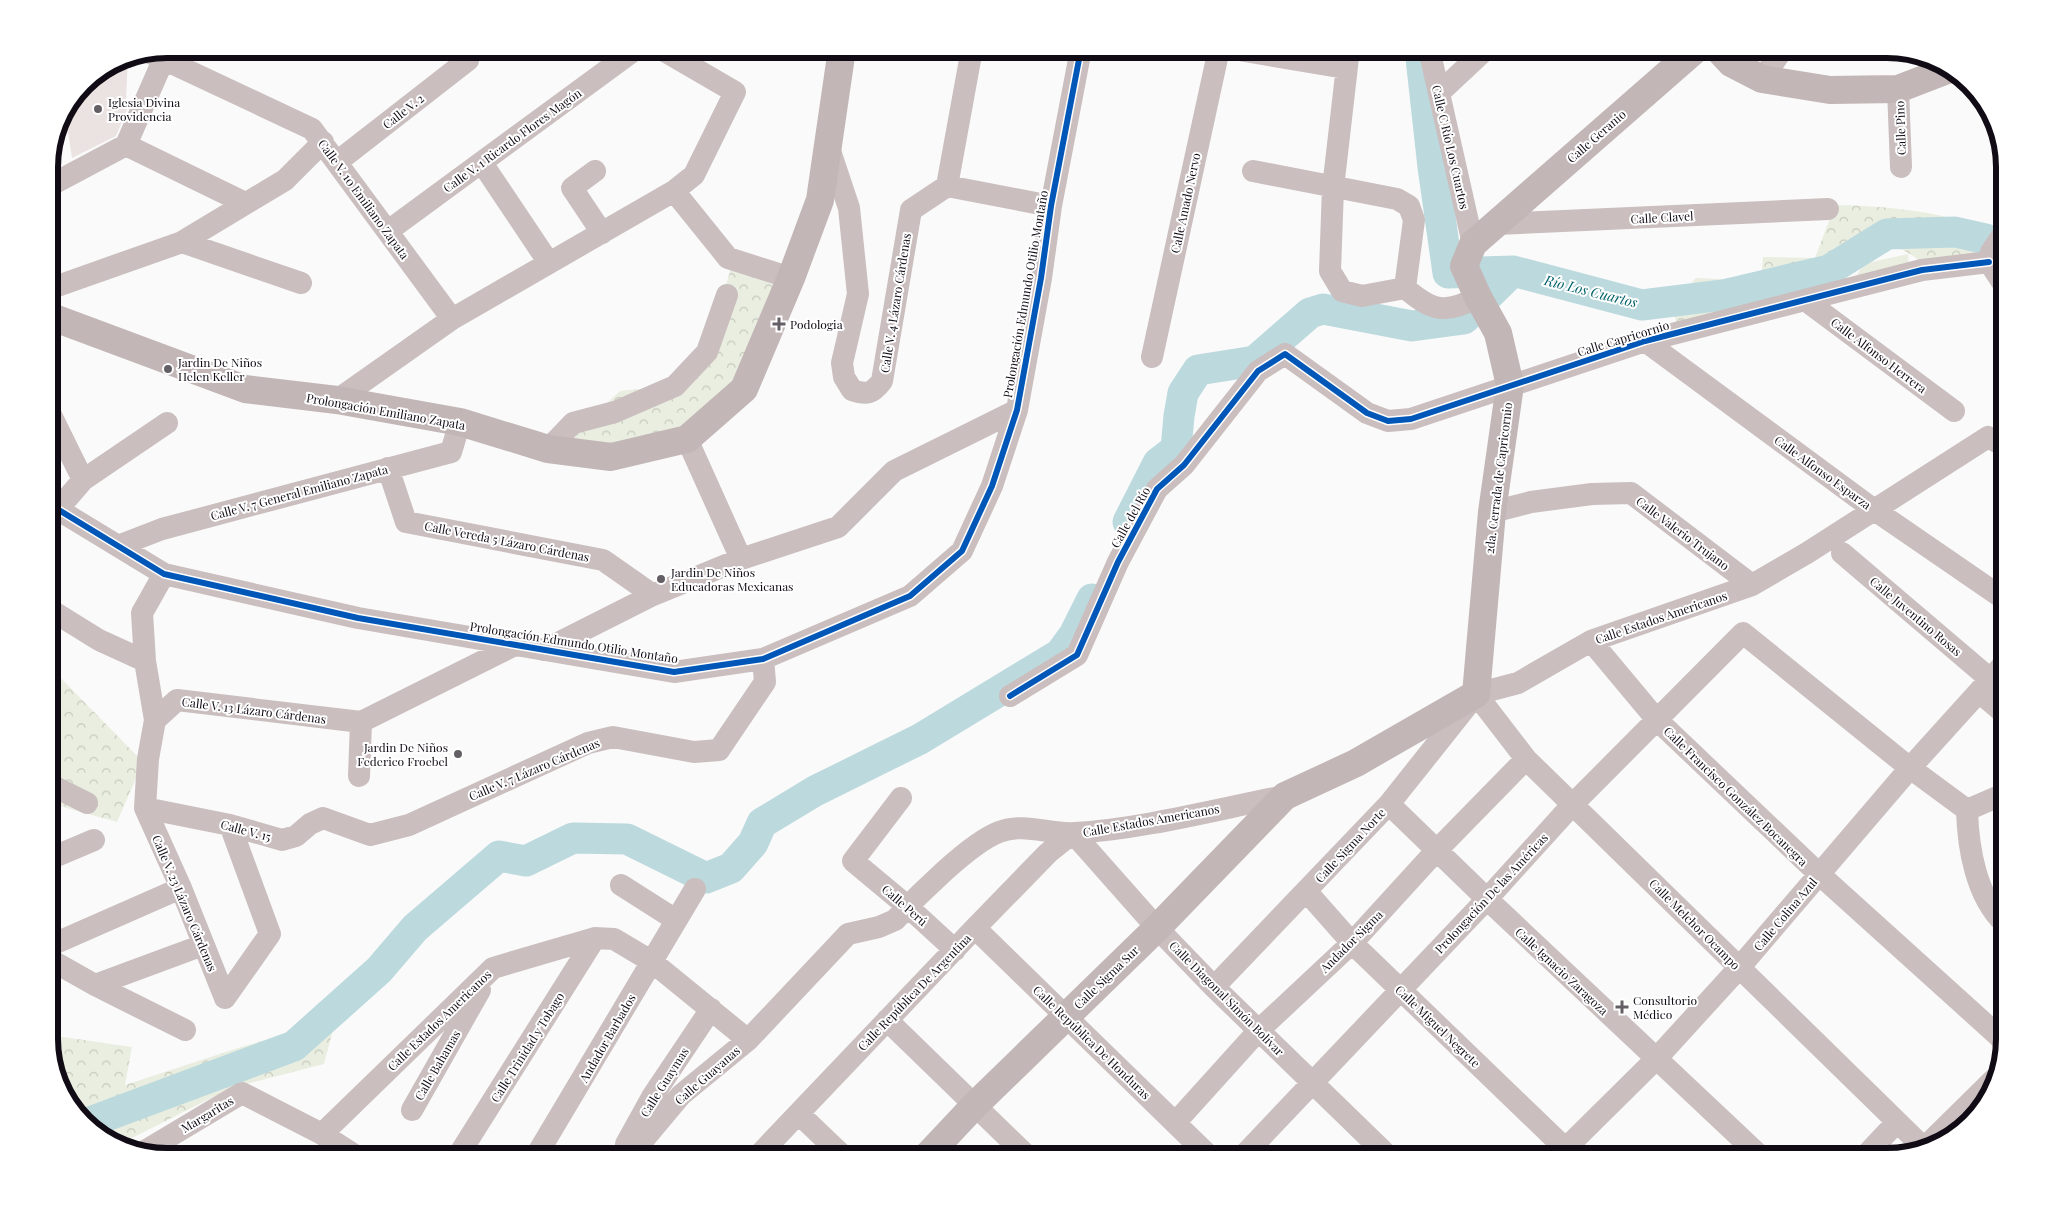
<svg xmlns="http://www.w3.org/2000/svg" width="2053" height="1205" viewBox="0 0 2053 1205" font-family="'Playfair Display',serif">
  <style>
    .forest { fill: url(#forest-crowns) }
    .green { fill: #e9eee0 }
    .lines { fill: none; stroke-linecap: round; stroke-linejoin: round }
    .river { stroke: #bcdade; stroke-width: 31 }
    .building { fill: #ebe3e2 }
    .minor { stroke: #cabebf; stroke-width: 22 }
    .major { stroke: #c3b6b7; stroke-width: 28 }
    .cycleway-casing { stroke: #fff; stroke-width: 9 }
    .cycleway { stroke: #0057b8; stroke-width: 6 }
    .poi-dot { fill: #635f65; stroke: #fff; stroke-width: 2 }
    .labels { text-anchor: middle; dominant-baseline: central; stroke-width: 4; stroke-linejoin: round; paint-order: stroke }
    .poi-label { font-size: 12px; fill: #110b15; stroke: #fff; text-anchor: start }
    .street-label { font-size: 12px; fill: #110b15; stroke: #fff }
    .water-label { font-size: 14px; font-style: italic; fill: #006169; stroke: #fff }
    .rim { fill: none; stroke: #110b15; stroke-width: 6 }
  </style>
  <defs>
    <pattern id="forest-crowns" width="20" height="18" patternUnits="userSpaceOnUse" patternTransform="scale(1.25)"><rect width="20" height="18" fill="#e9eee0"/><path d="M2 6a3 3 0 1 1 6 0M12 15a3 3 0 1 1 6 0" fill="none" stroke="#c7cbbf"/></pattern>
  </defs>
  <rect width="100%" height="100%" fill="#fafafa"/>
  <path class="forest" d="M1835 205C1883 206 1955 211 1996 236L1985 260 1924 268 1915 257 1903 250 1889 247 1876 251 1866 256 1839 286 1678 329 1668 290 1687 288 1696 278 1761 281 1763 257 1815 258Z
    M733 260 788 279 744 385 681 428 614 454 567 440 620 391 650 388 678 375 711 338Z
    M49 666 143 762 117 822 49 803Z
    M336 1019 324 1064 231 1088 120 1144 108 1141 65 1098 49 1046V1037H63L132 1047 125 1085 238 1048Z"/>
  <path class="green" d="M1908 254 1909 271 1856 277 1863 264Z"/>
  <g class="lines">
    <path class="river" d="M1420 49 1433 167 1448 273 1513 271 1642 305 1723 295 1829 270 1887 234 1955 232 1986 239 2004 248
      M1128 522 1158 463 1176 449 1179 416 1183 393 1198 370 1255 361 1310 313 1323 309 1412 326 1464 319 1513 271
      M90 1122 294 1046 379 970 415 928 499 856 526 861 573 838 627 839 706 878 731 868 753 843 762 823 815 791 920 739 1060 654 1074 635 1092 599"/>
  </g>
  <path class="building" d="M128 56 126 100 129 105 116 136 72 158 67 126 56 127 58 121 83 83 122 58Z"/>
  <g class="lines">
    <path class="minor" d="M1233 49 1345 68
      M1349 49 1333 188 1330 271 1342 291 1362 296 1405 288
      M1429 49 1473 244
      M148 52 312 129 452 319
      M1762 79 1783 49
      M1898 89 1901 167
      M1439 93 1486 49
      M126 145 245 203
      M829 148 849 208 858 294 842 363 844 377 852 390C867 395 872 394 882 381L911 210 947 186 972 49
      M337 162 468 60 467 49
      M482 163 549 263
      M595 171 572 188 602 233
      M1253 171 1397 199 1409 206 1414 220 1405 288
      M49 186 126 145 168 49
      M947 186 1051 206
      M674 191 728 258 791 278
      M1497 224 1828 209
      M388 231 636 49
      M182 242 301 283
      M1989 262 1991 252 2004 233
      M1989 262 2004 285
      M1405 288C1432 311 1445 315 1478 297
      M49 289 182 242 285 180 323 142
      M1805 300 1954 411
      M1645 341 1873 509 2004 599
      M1152 357 1219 49
      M337 400 452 319 674 191 694 175 735 92 661 49
      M49 416 52 417 83 480
      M687 439 741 559
      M548 449 573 423 615 412 675 386 707 352 727 295
      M388 468 406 522 603 560 653 595
      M49 504 164 574 358 618 674 672 763 659 910 596 962 551 992 486 1017 410 1041 278 1051 206 1081 49
      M58 509 83 480 167 423
      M1492 512 1531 502 1592 494 1631 493 1752 585
      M118 546 162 529 451 452 460 422
      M1842 553 1990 679
      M164 574 142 613 145 661 155 720 148 759 145 808 181 888 225 998
      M49 609 99 640 145 661
      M1591 641 1657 720 1819 874 2004 1041
      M544 650 653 595 741 559 838 527 894 471 1017 410
      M1979 692 2004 713
      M1476 694 1526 759 1923 1147
      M1476 694 1518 683 1591 641 1752 585 1807 553 1988 437 2004 446
      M1010 696 1077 655 1118 562 1157 489 1184 465 1258 371 1285 354 1367 413 1388 421 1411 419 1645 341 1922 270 1989 262
      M155 720 177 700 361 722
      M361 722 515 645
      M359 776 361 722
      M49 784 87 803
      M901 798 853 861 907 906 955 950
      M1389 804 1487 899 1760 1156
      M145 808 230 825 282 840 296 836 310 824 323 818 370 835 409 825 588 743 613 737 694 752 719 750 765 682 763 659
      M1967 810 2004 794
      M1073 833 1157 928 1214 987 1388 1156
      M49 859 94 840
      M621 885 676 920
      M1307 892 1352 943 1573 1156
      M975 928 1209 1156
      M49 946 181 888
      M49 959 95 985 185 1030
      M95 985 203 945
      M1214 987 1389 804 1471 701
      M225 998 270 934 230 825
      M887 1020 1027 1156
      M412 1110 480 990
      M799 1114 843 1156
      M1175 1123 1259 1030 1352 943 1436 851 1526 759
      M322 1134 493 968 595 938 614 939 651 961 748 1040
      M626 1144 652 1097 711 1009
      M1926 1146 1993 1080
      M145 1151 242 1093 322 1134 356 1156
      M458 1156 595 938
      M536 1156 695 889
      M630 1156 681 1095 748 1040 848 934 879 927 895 920C917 896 970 843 999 832 1025 822 1049 835 1075 833 1142 829 1218 809 1285 796
      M758 1156 975 928 1048 853 1073 833
      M1243 1156 1487 899 1573 804 1743 633 1910 768 1967 810C1968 848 1976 896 2004 923
      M1558 1156 1656 1059 1739 968 1910 768 2004 664
      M1865 1156 1897 1122"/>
    <path class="major" d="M1718 49 1731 63 1762 79 1830 90 1898 89 1950 69
      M49 316 245 389 337 400 460 422 548 449 611 457 687 439 744 389 791 278 820 200 842 49
      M927 1156 975 1105 1157 928 1285 796 1356 763 1476 694 1492 512 1510 385 1498 333 1478 297 1464 266 1473 244 1696 49"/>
    <g class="cycleway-casing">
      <path id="cycleway" d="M49 504 164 574 358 618 674 672 763 659 910 596 962 551 992 486 1017 410 1041 278 1051 206 1081 49
        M1010 696 1077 655 1118 562 1157 489 1184 465 1258 371 1285 354 1367 413 1388 421 1411 419 1645 341 1922 270 1989 262"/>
    </g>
    <use href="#cycleway" class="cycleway"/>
  </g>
  <g class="poi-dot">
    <circle cx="98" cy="109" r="5"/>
    <path d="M776.5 316.5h5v5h5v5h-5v5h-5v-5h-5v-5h5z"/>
    <circle cx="168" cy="369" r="5"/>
    <circle cx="661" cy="579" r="5"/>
    <circle cx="458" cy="754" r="5"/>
    <path d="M1619.5 999.5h5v5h5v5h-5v5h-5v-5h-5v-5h5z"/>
  </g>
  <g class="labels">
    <g class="poi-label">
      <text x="108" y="102">Iglesia Divina<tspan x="108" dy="14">Providencia</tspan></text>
      <text x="790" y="324">Podologia</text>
      <text x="178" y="362">Jardin De Niños<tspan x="178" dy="14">Helen Keller</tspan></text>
      <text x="671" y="572">Jardin De Niños<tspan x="671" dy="14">Educadoras Mexicanas</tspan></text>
      <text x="448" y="747" text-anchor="end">Jardin De Niños<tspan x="448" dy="14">Federico Froebel</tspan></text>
      <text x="1633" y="1000">Consultorio<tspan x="1633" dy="14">Médico</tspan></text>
    </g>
    <g class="street-label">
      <text transform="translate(403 111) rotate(-38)">Calle V. 2</text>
      <text transform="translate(1900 128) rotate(-92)">Calle Pino</text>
      <text transform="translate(1596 136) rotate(-41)">Calle Geranio</text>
      <text transform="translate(512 140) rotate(-36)">Calle V. 1 Ricardo Flores Magón</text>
      <text transform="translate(1451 147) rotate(77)">Calle C Río Los Cuartos</text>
      <text transform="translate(364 199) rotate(54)">Calle V. 10 Emiliano Zapata</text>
      <text transform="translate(1185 203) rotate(-78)">Calle Amado Nervo</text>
      <text transform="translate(1662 217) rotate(-3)">Calle Clavel</text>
      <text transform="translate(1025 294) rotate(-80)">Prolongación Edmundo Otilio Montaño</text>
      <text transform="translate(895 303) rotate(-81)">Calle V. 4 Lázaro Cárdenas</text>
      <text transform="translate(1623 338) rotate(-17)">Calle Capricornio</text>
      <text transform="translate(1879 355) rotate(37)">Calle Alfonso Herrera</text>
      <text transform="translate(386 411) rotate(10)">Prolongación Emiliano Zapata</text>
      <text transform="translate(1823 472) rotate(36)">Calle Alfonso Esparza</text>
      <text transform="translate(1498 478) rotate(-83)">2da. Cerrada de Capricornio</text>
      <text transform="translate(299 492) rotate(-15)">Calle V. 7 General Emiliano Zapata</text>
      <text transform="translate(1130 517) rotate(-61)">Calle del Río</text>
      <text transform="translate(1683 533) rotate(37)">Calle Valerio Trujano</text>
      <text transform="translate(507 541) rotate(11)">Calle Vereda 5 Lázaro Cárdenas</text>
      <text transform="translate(1916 616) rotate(40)">Calle Juventino Rosas</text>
      <text transform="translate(1661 617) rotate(-19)">Calle Estados Americanos</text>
      <text transform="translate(574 642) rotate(9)">Prolongación Edmundo Otilio Montaño</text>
      <text transform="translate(254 710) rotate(7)">Calle V. 13 Lázaro Cárdenas</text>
      <text transform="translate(534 769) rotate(-23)">Calle V. 7 Lázaro Cárdenas</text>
      <text transform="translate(1736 796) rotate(44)">Calle Francisco González Bocanegra</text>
      <text transform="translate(1151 820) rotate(-10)">Calle Estados Americanos</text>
      <text transform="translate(246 830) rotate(15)">Calle V. 15</text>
      <text transform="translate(1350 845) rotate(-47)">Calle Sigma Norte</text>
      <text transform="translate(1491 893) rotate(-47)">Prolongación De las Américas</text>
      <text transform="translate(185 903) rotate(67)">Calle V. 23 Lázaro Cárdenas</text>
      <text transform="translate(905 905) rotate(41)">Calle Perú</text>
      <text transform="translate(1785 914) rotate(-50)">Calle Colina Azul</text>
      <text transform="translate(1695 924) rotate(45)">Calle Melchor Ocampo</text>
      <text transform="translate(1351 941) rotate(-45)">Andador Sigma</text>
      <text transform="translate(1562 971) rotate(43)">Calle Ignacio Zaragoza</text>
      <text transform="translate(1106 977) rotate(-44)">Calle Sigma Sur</text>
      <text transform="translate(914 992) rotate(-46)">Calle República De Argentina</text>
      <text transform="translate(1227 998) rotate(45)">Calle Diagonal Simón Bolívar</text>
      <text transform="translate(439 1020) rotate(-44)">Calle Estados Americanos</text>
      <text transform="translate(1438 1026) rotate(44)">Calle Miguel Negrete</text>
      <text transform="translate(607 1038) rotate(-60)">Andador Barbados</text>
      <text transform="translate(1092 1042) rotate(44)">Calle República De Honduras</text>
      <text transform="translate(527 1047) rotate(-58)">Calle Trinidad y Tobago</text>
      <text transform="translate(437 1065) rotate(-60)">Calle Bahamas</text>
      <text transform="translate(707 1075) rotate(-41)">Calle Guayanas</text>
      <text transform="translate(664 1082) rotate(-58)">Calle Guaymas</text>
      <text transform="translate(207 1114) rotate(-31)">Margaritas</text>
    </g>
    <g class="water-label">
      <text transform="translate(1591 291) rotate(14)">Río Los Cuartos</text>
    </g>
  </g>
  <path d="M0 0H2053V1205H0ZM167 58H1887A109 109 0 0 1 1996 167V1039A109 109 0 0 1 1887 1148H167A109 109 0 0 1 58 1039V167A109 109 0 0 1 167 58Z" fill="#fff" fill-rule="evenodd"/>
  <path class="rim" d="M167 58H1887A109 109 0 0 1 1996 167V1039A109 109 0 0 1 1887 1148H167A109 109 0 0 1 58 1039V167A109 109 0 0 1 167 58Z"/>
</svg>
